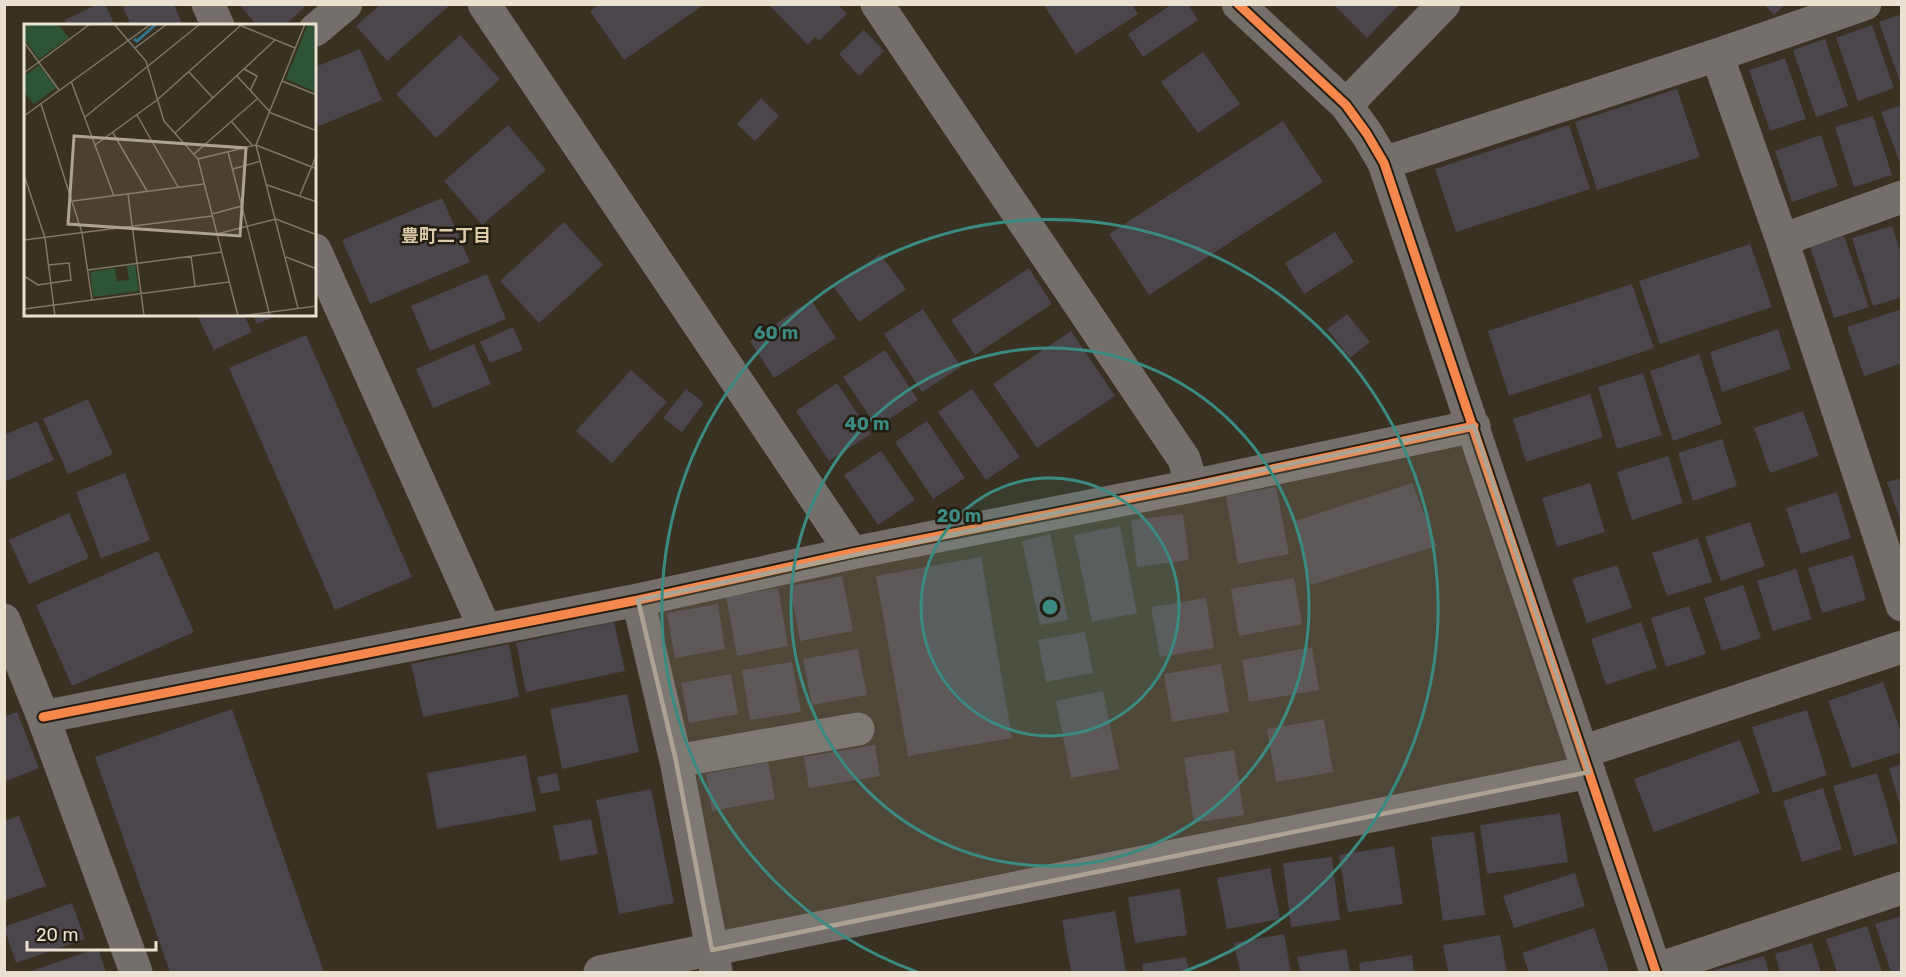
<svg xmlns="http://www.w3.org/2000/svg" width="1906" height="977" viewBox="0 0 1906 977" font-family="Rubik,'Noto Sans JP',sans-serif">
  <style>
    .building { fill: #4b454c }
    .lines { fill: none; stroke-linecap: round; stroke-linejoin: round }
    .minor { stroke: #746f6b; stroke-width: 33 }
    .tertiary { stroke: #746f6b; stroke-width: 33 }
    .cycleway-casing { stroke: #241d11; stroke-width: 13 }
    .cycleway { stroke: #f5874c; stroke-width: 9 }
    .marked { fill: #aca393; fill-opacity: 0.2; stroke: #aca393; stroke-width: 4.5; stroke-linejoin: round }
    .ring { fill: none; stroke: #3b8b82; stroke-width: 3 }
    .labels { text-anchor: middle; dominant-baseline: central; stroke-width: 5; stroke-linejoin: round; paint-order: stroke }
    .neighbourhood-label { font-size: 18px; font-weight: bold; fill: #ddcaaa; stroke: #241d11 }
    .inset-river { fill: none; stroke: #2f7490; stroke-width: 3 }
    .inset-road { fill: none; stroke: #807768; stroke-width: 1.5 }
    .view { fill: #aca393; fill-opacity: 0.15; stroke: #aca393; stroke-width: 3 }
    .inset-edge { fill: none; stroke: #eae1d0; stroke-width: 3 }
    .centre { fill: #3b8b82; stroke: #241d11; stroke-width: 3 }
    .ring-label { font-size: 18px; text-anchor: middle; font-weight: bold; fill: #3b8b82; stroke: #241d11; stroke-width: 5; stroke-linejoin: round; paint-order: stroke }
  </style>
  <rect width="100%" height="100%" fill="#393122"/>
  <path class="building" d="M98 4H105L115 26H68L65 20Z
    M122 4H174L183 26H131Z
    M239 4H308L284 26H257Z
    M381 4H451L387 61 356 26Z
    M600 4H705L624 60 590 11Z
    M768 4H837L847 14 819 41 815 37 808 45Z
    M1043 4H1132L1138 14 1076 54Z
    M1172 4H1188L1198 20 1143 57 1128 34Z
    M1333 4H1400L1367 38Z
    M1764 4H1786L1774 15Z
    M1902 14V85H1901L1879 22Z
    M1872 25 1894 88 1858 101 1836 38Z
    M864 30 884 51 859 76 839 54Z
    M460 35 500 79 436 138 396 94Z
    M1825 39 1848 106 1816 117 1793 50Z
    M360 49 382 100 319 126 315 117V67Z
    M1203 52 1240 104 1198 133 1161 82Z
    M1785 58 1806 119 1770 131 1749 70Z
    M1677 89 1700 157 1597 190 1575 122Z
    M761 98 779 116 755 141 737 124Z
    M1902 105V163H1900L1881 112Z
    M1873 116 1892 175 1854 187 1835 127Z
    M1283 121 1323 182 1149 295 1109 234Z
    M508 125 546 170 482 225 444 181Z
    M1569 125 1590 189 1456 232 1435 169Z
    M1821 135 1838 186 1792 202 1775 151Z
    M442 198 470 262 370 304 342 240Z
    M564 222 603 265 539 323 500 281Z
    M1892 226 1902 257V297L1873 306 1852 238Z
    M1335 232 1354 262 1304 294 1285 263Z
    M1844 236 1869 307 1834 318 1810 247Z
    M1750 244 1772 307 1660 344 1639 281Z
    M880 254 906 289 859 322 834 287Z
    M1029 268 1052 304 975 355 951 320Z
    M487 274 506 319 430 351 411 306Z
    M1632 284 1654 348 1509 396 1488 331Z
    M811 300 836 338 774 378 750 341Z
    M923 309 961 367 922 392 884 334Z
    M1902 309V363L1864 376 1847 327Z
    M1347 314 1370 342 1350 358 1327 329Z
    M197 315H244L252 332 214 350Z
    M253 315H278L257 324Z
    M513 327 523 350 490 363 480 342Z
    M1778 329 1791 369 1722 392 1710 352Z
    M1071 331 1115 396 1037 448 993 384Z
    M306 335 412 577 335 610 229 368Z
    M474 344 491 384 433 408 416 369Z
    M885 350 918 400 877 427 843 377Z
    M1699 354 1722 424 1673 441 1650 371Z
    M631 370 667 402 612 463 576 431Z
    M1643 373 1662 435 1617 449 1598 387Z
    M837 383 871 434 829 461 796 411Z
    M686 389 704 403 682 432 663 418Z
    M972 389 1020 457 986 480 938 412Z
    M1590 394 1603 437 1526 462 1513 419Z
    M88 399 113 454 68 474 43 419Z
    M1803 411 1819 456 1770 473 1754 428Z
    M37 421 54 460 4 482V435Z
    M927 421 965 478 933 499 895 442Z
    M1722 439 1737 486 1693 501 1678 453Z
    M881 451 915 500 878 525 844 475Z
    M1668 456 1683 503 1632 520 1617 472Z
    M125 473 150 540 101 558 76 492Z
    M1902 478V523H1901L1887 482Z
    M1412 483 1437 546 1311 585 1295 521Z
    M1590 483 1605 532 1557 547 1542 498Z
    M1276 487 1289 554 1238 564 1226 496Z
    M1837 492 1851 538 1801 554 1786 508Z
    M69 513 89 558 29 584 9 540Z
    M1183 514 1189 560 1137 567 1131 520Z
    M1750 522 1765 566 1721 581 1705 537Z
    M1120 526 1137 613 1092 622 1074 535Z
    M1050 534 1068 620 1040 625 1022 541Z
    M1698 538 1712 582 1667 596 1652 553Z
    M158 551 194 632 72 686 36 605Z
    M1853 555 1866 600 1822 613 1808 568Z
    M981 557 1012 738 908 756 876 576Z
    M1617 565 1632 608 1587 623 1572 579Z
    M1796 569 1812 619 1773 631 1757 581Z
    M842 576 853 631 800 641 790 586Z
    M1294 578 1302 624 1239 636 1231 589Z
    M1743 585 1761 638 1722 651 1704 598Z
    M778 588 788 646 737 656 726 597Z
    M1206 598 1214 648 1160 657 1151 607Z
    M718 604 725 649 675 658 667 613Z
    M1689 606 1706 654 1666 667 1651 618Z
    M614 622 625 671 526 692 516 643Z
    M1641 622 1657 668 1606 685 1591 639Z
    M1085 632 1093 673 1046 682 1038 640Z
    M509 644 519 697 423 717 411 664Z
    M1312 647 1319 690 1249 702 1242 660Z
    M858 649 867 695 812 705 803 659Z
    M792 662 801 712 750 720 742 670Z
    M1221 664 1229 712 1172 722 1164 674Z
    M731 674 738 714 689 723 681 683Z
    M1883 682 1902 735V752L1852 768 1828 701Z
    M1103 691 1119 769 1071 778 1056 701Z
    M627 694 639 752 562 769 550 709Z
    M232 709 324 972H170L95 757Z
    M1807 710 1827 775 1773 793 1752 727Z
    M17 712 39 768 4 782V717Z
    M1324 719 1333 772 1276 782 1267 729Z
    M1740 740 1760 793 1654 832 1634 779Z
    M875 745 880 776 809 788 804 757Z
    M1234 750 1244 815 1194 823 1184 758Z
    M526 755 536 811 437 829 427 773Z
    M768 762 775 799 712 811 706 774Z
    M1902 764V808H1901L1889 768Z
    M557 773 560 790 541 794 537 777Z
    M1877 773 1898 843 1854 856 1833 786Z
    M1823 788 1842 849 1802 862 1783 801Z
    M651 789 674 903 619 914 596 800Z
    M1560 813 1568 862 1487 874 1480 825Z
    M19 816 46 886 4 901V821Z
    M591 819 598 854 560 861 553 826Z
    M1474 832 1485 915 1443 921 1431 837Z
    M1394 846 1403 904 1348 912 1339 855Z
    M1332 857 1340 920 1291 927 1283 863Z
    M1270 868 1280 919 1227 929 1217 878Z
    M1575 873 1585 906 1514 928 1503 896Z
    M1180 889 1187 935 1135 943 1128 897Z
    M72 903 85 939 16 963 4 927Z
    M1115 911 1126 972H1071L1062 920Z
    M1902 916V972H1891L1875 924Z
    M1867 926 1882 972H1837L1826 939Z
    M1594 928 1609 972H1529L1522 953Z
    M1284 934 1291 972H1240L1234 943Z
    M1500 935 1507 972H1448L1443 945Z
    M1812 943 1821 972H1780L1775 954Z
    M98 948 106 972H28Z
    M1346 949 1350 972H1300L1297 957Z
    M1412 955 1414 972H1360L1359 963Z
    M1764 956 1769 972H1708Z
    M1186 957 1189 972H1143L1142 964Z"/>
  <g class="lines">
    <path class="minor" d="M208 4 218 26
      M484 4 852 553
      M877 4 1184 459 1192 486
      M315 30 346 4
      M1717 55 1782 240 1902 605
      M1346 105 1444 4
      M1384 163 1717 55 1865 4
      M1782 240 1902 197
      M315 250 485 629
      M638 600 676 761 716 971
      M4 620 43 717 136 972
      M43 717 638 600 852 553 1192 486 1474 426
      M1582 752 1902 647
      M676 761 858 729
      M1655 970 1902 888
      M600 972 1589 772"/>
    <path class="tertiary" d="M1238 4 1346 105 1367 134 1384 163 1656 972"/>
    <g class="cycleway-casing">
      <path id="cycleway" d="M1238 4 1346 105 1367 134 1384 163 1656 972
        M43 717 638 600 852 553 1192 486 1474 426"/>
    </g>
    <use href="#cycleway" class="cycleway"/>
  </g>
  <path class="marked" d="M1474 426 1589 772 712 950 676 761 638 600Z"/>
  <circle cx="1050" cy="607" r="129" fill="#3b8b82" fill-opacity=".12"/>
  <g class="ring">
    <circle cx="1050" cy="607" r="129"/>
    <circle cx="1050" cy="607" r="259"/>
    <path d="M917 972A388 388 0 1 1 1183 972"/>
  </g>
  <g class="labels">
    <g class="neighbourhood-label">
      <text x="446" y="236">豊町二丁目</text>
    </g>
  </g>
  <g transform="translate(24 24)">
    <rect width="292" height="292" fill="#393122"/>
    <path d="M0 0H34L45 14 15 35 0 15ZM284 0 292 1V68L262 55ZM15 41 32 64 10 80 0 68V52ZM111 241 115 267 69 273 66 248 91 244 93 257 105 256 103 242Z" fill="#2d5438"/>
    <path class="inset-river" d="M110 15 113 17 132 0"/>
    <path class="inset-road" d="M90 0 122 37 140 97 174 135 214 292M213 0 271 24M0 18 35 66M111 24 143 0M220 45 233 52 226 67M165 48 189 74M0 49 66 0M213 52 247 89 293 107M47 57 90 172M258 57 293 71M17 80 58 209 68 276M113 91 154 163M0 92 127 0M61 93 176 0M207 97 228 121M89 109 123 167M151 109 251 16M71 121 133 76 216 2M204 128 246 292M170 130 233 75M174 135 232 121 293 145M209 145 237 137M0 151 21 214 31 292M243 161 293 178M104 170 120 292M276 171 293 130M49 177 180 160M188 190 218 182M193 210 252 195 293 211M0 216 188 192M167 232 171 262M262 233 293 245M64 246 198 228M0 252 14 261 47 256 45 239 24 241M274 284 232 121 281 0M0 285 205 258M217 292 293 282"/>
    <path class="view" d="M50 112 222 124 216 212 44 200Z"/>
    <rect width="292" height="292" class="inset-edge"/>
  </g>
  <circle cx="1050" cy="607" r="9" class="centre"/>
  <g class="ring-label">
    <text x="776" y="339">60 m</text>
    <text x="867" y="430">40 m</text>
    <text x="959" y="522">20 m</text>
  </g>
  <rect width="1906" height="977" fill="none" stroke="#eae1d0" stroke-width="12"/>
  <path d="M27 941v9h129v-9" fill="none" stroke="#eae1d0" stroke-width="3"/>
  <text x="36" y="941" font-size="18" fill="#eae1d0" stroke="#241d11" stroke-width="4.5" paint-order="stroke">20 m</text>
</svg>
